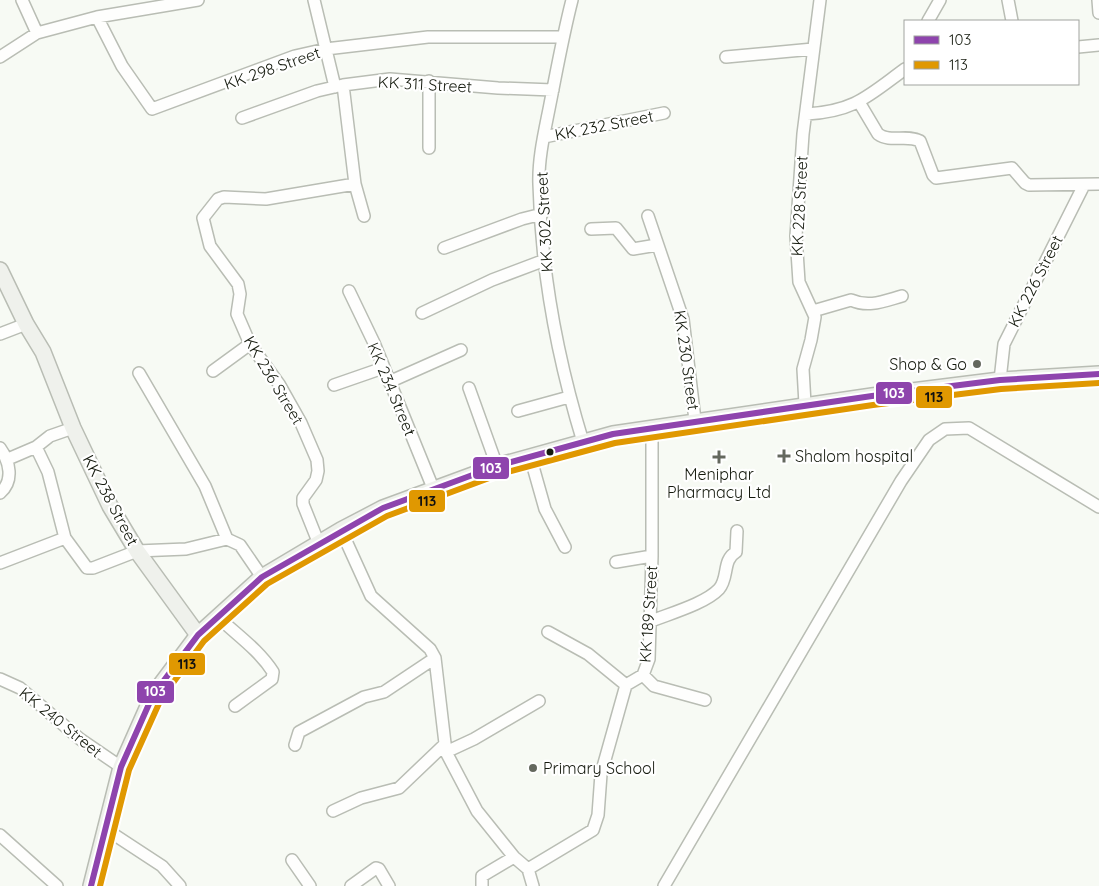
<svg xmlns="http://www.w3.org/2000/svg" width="1099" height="886" viewBox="0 0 1099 886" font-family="Quicksand,sans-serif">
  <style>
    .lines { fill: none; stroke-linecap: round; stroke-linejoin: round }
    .minor-casing { stroke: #b9bdb4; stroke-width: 14 }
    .secondary-casing { stroke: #b9bdb4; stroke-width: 18 }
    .minor { stroke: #fefefd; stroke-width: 11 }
    .secondary { stroke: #eff1ec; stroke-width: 15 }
    .bus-1-casing { stroke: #fff; stroke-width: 10 }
    .bus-2-casing { stroke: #fff; stroke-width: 10 }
    .bus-1 { stroke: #8e44ad; stroke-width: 6 }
    .bus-2 { stroke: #e09801; stroke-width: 6 }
    .poi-dot { fill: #64685e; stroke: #fff; stroke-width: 2 }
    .bus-dot { fill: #151a0e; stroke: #fff; stroke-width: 2 }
    .labels { text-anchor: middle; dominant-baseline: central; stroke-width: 4.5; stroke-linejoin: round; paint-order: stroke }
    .street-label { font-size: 16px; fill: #151a0e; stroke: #fff }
    .poi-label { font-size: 16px; fill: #151a0e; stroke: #fff; text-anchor: start }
    .line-badge { stroke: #fff; stroke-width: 2 }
    .badge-label { font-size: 14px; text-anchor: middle; font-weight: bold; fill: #fff }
    .pale-badge-label { font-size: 14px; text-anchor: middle; font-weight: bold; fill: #111 }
  </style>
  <rect width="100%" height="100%" fill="#f7faf4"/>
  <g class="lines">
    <g class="minor-casing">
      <path id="minor" d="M22 0 37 33
        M314 0 335 87
        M572 0C563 35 557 69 550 104 545 130 538 158 539 184 541 273 557 357 583 442
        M1008 0 1012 21
        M1098 0 1099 13
        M97 17 122 66 152 109 295 56 326 49 428 37H562
        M928 21 940 0
        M1078 47 1099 45
        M0 57 37 33 97 17 198 0
        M726 57 813 49
        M429 81V148
        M859 102 878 134C890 143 907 134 920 141L933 175 936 178 1012 168 1025 183 1029 185 1099 184
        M807 114C855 111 868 96 905 69
        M242 118 317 91 343 85 390 79 498 88 553 90
        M544 137 664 113
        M355 184 364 216
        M648 216 683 319 695 420
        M591 229 616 228 633 249 657 245
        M444 248 522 219 542 214
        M349 291 374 343 433 488
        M813 311 851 300C869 308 884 301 902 296
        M422 313 492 280 545 260
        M0 334 26 324
        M213 371 250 344
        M139 373 205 486 227 539
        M1000 380 1004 344 1084 185
        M389 382 461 350
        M334 385 383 368
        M469 388 497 466
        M805 404 803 369 811 340 815 317 799 282 796 236 803 134 820 0
        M518 411 569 397
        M0 448C10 462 14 481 0 493
        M530 456 545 509 565 547
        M8 459 36 447
        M341 530 371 596 430 649 435 658 446 752 477 811 514 857 528 869 533 886
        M65 538 48 472 36 447 50 436 73 428
        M319 544 303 504V498L316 480 318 471 317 460 301 423 279 384 250 344 237 314 240 294 238 284 210 246 203 218 218 199 224 197 266 199 355 184 343 85
        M616 562 652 556
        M0 563 65 538 87 568H93L137 551 186 549 227 539 240 545 262 577
        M218 617C237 635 259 650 273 672L272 679 235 706
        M649 622C668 614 705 604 719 589 729 578 722 560 736 552L737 531
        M548 632 588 654 626 685
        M643 675 654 686 705 700
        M0 679 20 688 80 739 121 767
        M295 745 299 732 364 697 384 692 435 658
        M446 752 474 739 539 701
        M333 811 361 798 399 788 444 745
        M104 828 162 866 180 886
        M0 835 57 886
        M292 860 310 886
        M528 869 593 830 598 815 601 774 626 685 643 675 649 659 652 556V427
        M351 886 376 868 379 869 389 886
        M482 886V876L514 857
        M664 886 901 481 929 440 945 429 969 428 1099 507"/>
    </g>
    <g class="secondary-casing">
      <path id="secondary" d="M0 270 26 324 43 352 73 428 110 506 137 551 198 635
        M91 886 121 767 153 695 198 635 262 577 341 530 383 508 497 466 613 434 872 396 1000 380 1099 374"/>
    </g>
    <use href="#minor" class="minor"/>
    <use href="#secondary" class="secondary"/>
    <g class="bus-1-casing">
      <path id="bus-1" d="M91 886 121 767 153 695 198 635 262 577 383 508 497 466 613 434 872 396 1000 380 1099 374"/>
    </g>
    <g class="bus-2-casing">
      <path id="bus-2" d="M100 886 129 770 161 699 204 641 267 584 387 516 500 474 615 443 873 405 1001 389 1099 383"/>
    </g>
    <use href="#bus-1" class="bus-1"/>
    <use href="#bus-2" class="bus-2"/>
  </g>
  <g class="poi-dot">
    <circle cx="977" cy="364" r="5"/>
    <path d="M781.5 448.5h5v5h5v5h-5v5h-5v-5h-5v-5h5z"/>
    <path d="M716.5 449.5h5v5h5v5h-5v5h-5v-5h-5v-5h5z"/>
    <circle cx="533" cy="768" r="5"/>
  </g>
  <circle class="bus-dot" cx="550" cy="452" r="4.5"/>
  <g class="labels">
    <g class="street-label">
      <text transform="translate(272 68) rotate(-19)">KK 298 Street</text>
      <text transform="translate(425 84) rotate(3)">KK 311 Street</text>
      <text transform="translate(604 125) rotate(-11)">KK 232 Street</text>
      <text transform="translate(799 206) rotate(-87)">KK 228 Street</text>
      <text transform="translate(544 222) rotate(-93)">KK 302 Street</text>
      <text transform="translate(1035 281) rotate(-63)">KK 226 Street</text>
      <text transform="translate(687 360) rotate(82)">KK 230 Street</text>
      <text transform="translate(274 380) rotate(59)">KK 236 Street</text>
      <text transform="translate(392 389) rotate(67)">KK 234 Street</text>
      <text transform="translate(111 500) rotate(62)">KK 238 Street</text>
      <text transform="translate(648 614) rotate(-86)">KK 189 Street</text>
      <text transform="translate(61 722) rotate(39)">KK 240 Street</text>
    </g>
    <g class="poi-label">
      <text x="967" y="364" text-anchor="end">Shop &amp; Go</text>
      <text x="795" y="456">Shalom hospital</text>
      <text x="719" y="474" text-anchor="middle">Meniphar<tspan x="719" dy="18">Pharmacy Ltd</tspan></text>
      <text x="543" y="768">Primary School</text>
    </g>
  </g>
  <g class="line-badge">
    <rect x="875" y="381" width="38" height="24" rx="5" fill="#8e44ad"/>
    <rect x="915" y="385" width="38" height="24" rx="5" fill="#e09801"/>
    <rect x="472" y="456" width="38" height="24" rx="5" fill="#8e44ad"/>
    <rect x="408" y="489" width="38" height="24" rx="5" fill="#e09801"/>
    <rect x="168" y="652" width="38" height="24" rx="5" fill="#e09801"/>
    <rect x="136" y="680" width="39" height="24" rx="5" fill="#8e44ad"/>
  </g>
  <g class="badge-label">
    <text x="894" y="398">103</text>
    <text x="491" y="473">103</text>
    <text x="155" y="696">103</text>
  </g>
  <g class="pale-badge-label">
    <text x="934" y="402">113</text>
    <text x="427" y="506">113</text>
    <text x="187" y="669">113</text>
  </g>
  <rect x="904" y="20" width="175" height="65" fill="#ffffff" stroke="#a1a39f"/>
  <rect x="914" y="36" width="25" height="8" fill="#8e44ad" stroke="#a1a39f"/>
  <text x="949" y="45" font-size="15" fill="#151a0e">103</text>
  <rect x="914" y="61" width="25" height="8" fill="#e09801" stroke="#a1a39f"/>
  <text x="949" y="70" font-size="15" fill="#151a0e">113</text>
</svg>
